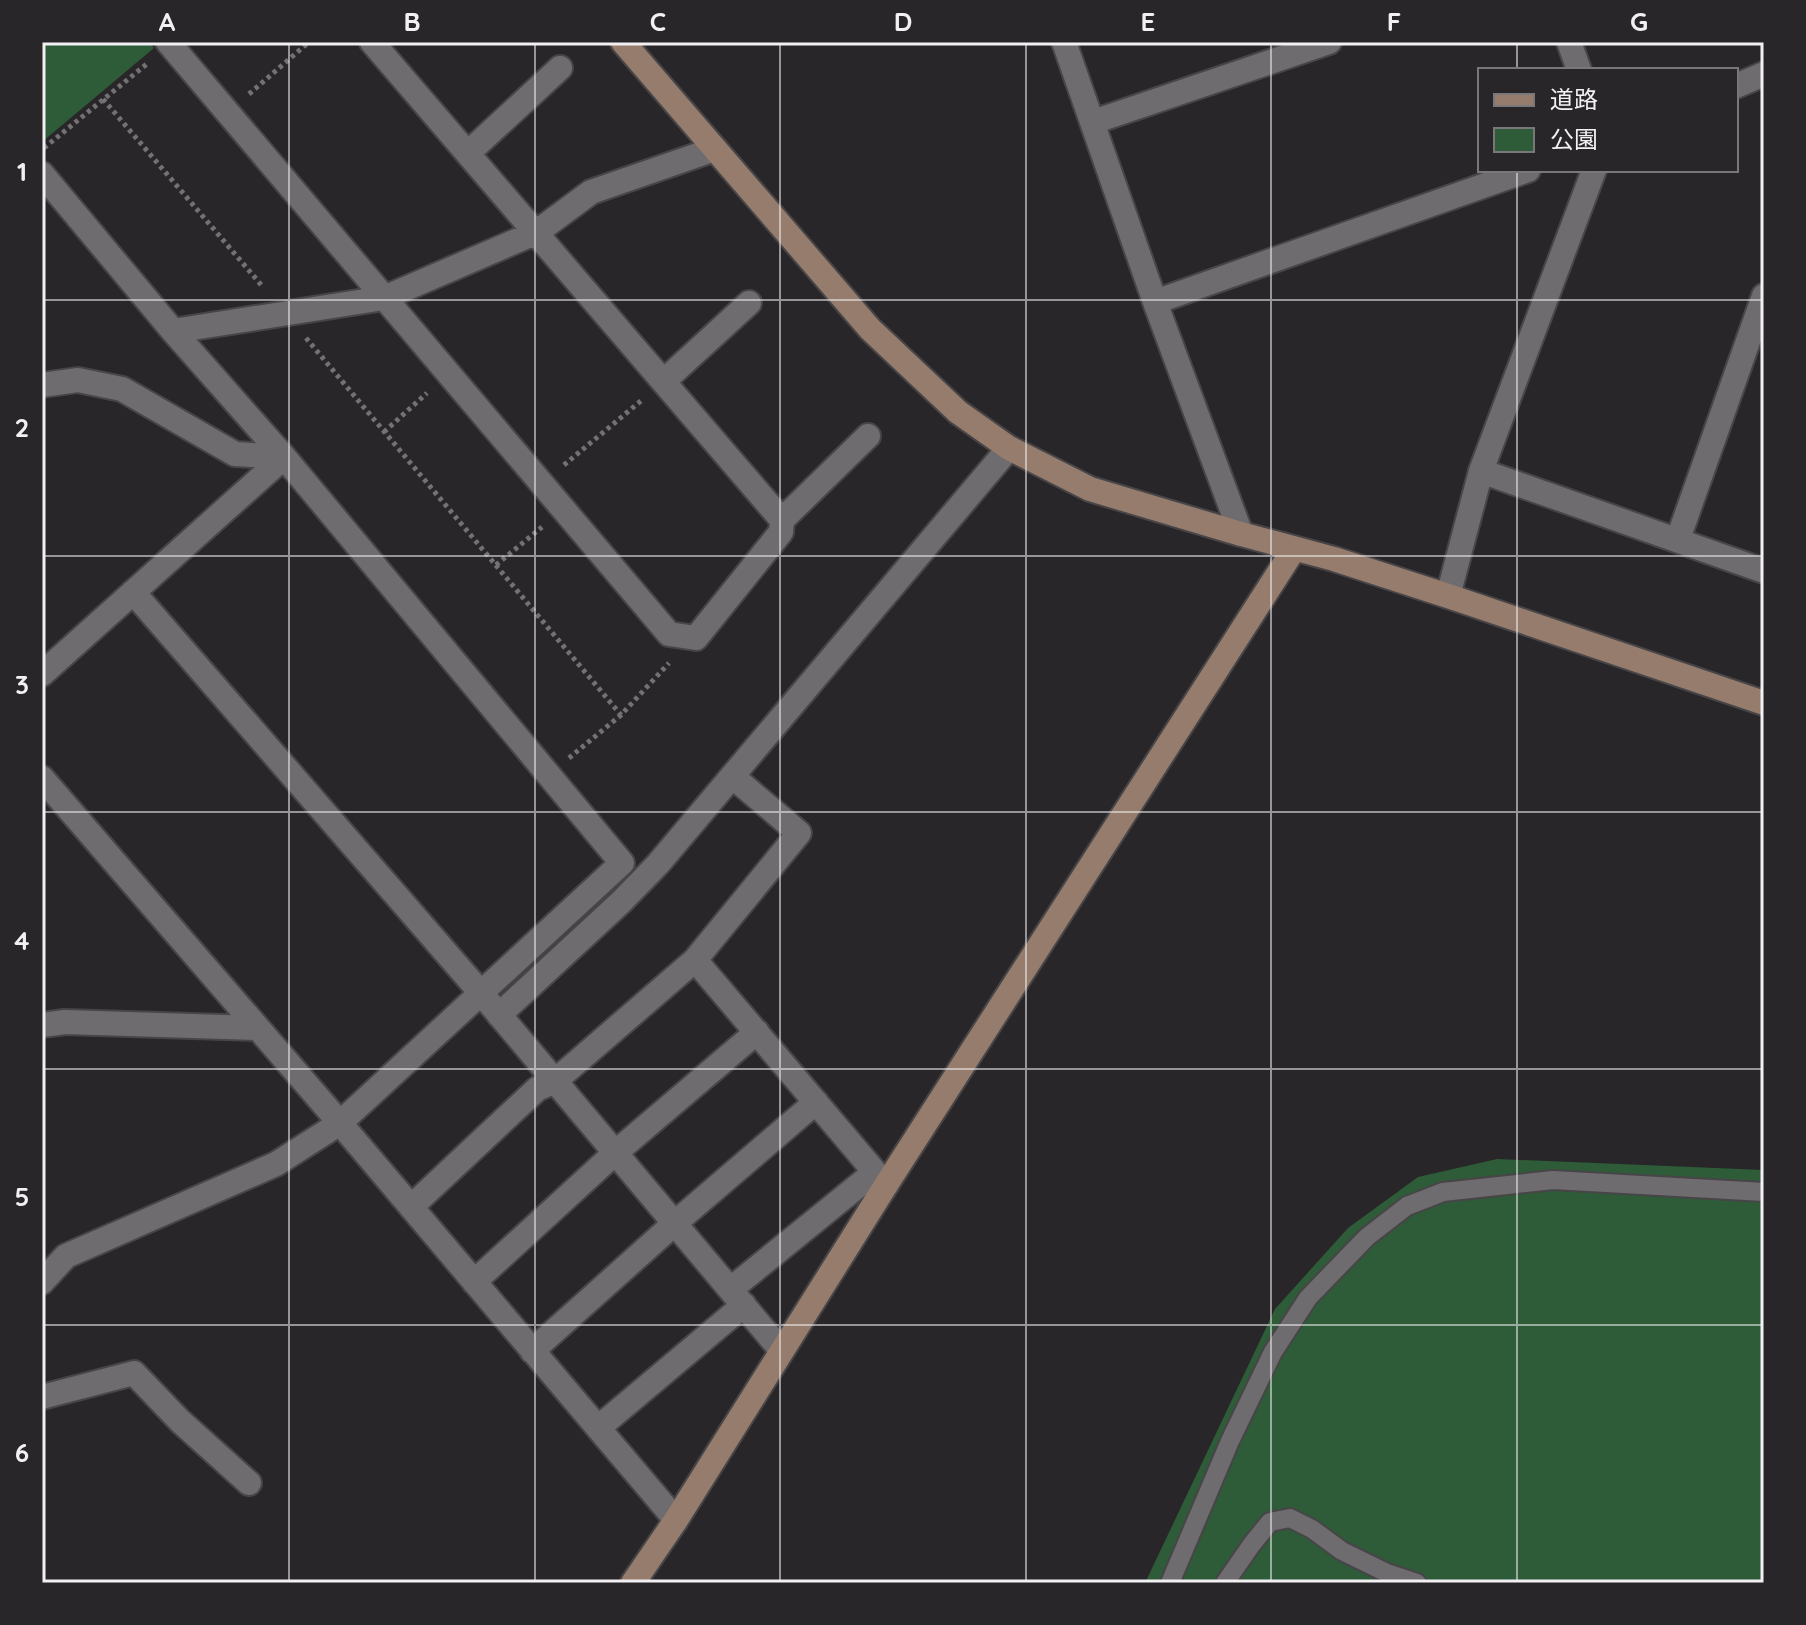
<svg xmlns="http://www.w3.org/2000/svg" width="1806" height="1625" viewBox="0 0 1806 1625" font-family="Quicksand,'Noto Sans JP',sans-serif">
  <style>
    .green { fill: #2e5b38 }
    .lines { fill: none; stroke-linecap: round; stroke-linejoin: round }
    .lane-casing { stroke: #474547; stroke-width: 22 }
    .street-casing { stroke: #474547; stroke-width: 28 }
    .secondary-casing { stroke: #474547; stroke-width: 28 }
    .path { stroke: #737173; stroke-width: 5; stroke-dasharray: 4 4; stroke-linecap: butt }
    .lane { stroke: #6e6c6e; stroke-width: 18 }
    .street { stroke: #6e6c6e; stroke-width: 24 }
    .secondary { stroke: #967c6c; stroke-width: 24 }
    .grid { fill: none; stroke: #f2f0f2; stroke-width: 2; stroke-opacity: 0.55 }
    .neatline { fill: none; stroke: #f2f0f2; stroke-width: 3 }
    .grid-label { font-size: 26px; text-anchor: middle; font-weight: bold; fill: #f2f0f2 }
  </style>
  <rect width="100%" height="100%" fill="#282628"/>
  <path class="green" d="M42 42H149L154 48 42 142Z
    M1497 1159 1764 1170V1583H1145L1275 1309 1348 1228 1418 1177Z"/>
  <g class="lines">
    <g class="lane-casing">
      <path id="lane" d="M1170 1583 1230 1441 1273 1352 1308 1298 1367 1237 1407 1206 1443 1192 1553 1180 1764 1192
        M1225 1583 1252 1544 1270 1522 1290 1518 1312 1529 1342 1551 1387 1573 1417 1583"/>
    </g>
    <g class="street-casing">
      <path id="street" d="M168 42 669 634 696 638 781 532 782 520 372 42
        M1064 42 1155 302 1241 534
        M1569 42 1579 70
        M1736 86 1764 74
        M1093 122 1329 42
        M468 153 560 68
        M42 174 173 331 284 457 622 863 340 1123 276 1164 66 1256 42 1282
        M1155 302 1528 170
        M173 331 384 298 537 232 591 192 715 149
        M664 381 749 303
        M42 385 78 380 122 389 235 454 284 457
        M1481 471 1764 571
        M782 520 868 436
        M1678 539 1764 296
        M133 592 481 993 781 1350
        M1448 596 1481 471 1594 170
        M42 674 284 457
        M732 776 799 833 695 960 886 1185
        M42 778 340 1123 676 1520
        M499 1015 621 902 658 864 1009 448
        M42 1025 65 1022 257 1028
        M411 1207 537 1089 555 1081 695 960
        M474 1282 615 1153 757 1032
        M731 1289 875 1172
        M532 1351 675 1223 816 1102
        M42 1397 134 1373 180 1421 249 1483
        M598 1428 744 1305"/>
    </g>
    <g class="secondary-casing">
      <path id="secondary" d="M623 42 870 329 958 412 1009 448 1090 489 1241 534 1334 559 1448 596 1764 703
        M633 1583 676 1520 886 1185 1294 549"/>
    </g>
    <path class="path" d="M249 94 309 42
      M103 99 263 287
      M44 148 148 63
      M306 338 621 715
      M384 432 427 393
      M564 465 642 400
      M496 565 542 527
      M569 758 621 715 669 663"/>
    <use href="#lane" class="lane"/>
    <use href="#street" class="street"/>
    <use href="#secondary" class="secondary"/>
  </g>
  <path class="grid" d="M289 42V1583M535 42V1583M780 42V1583M1026 42V1583M1271 42V1583M1517 42V70M1517 170V1583M42 300H1764M42 556H1764M42 812H1764M42 1069H1764M42 1325H1764"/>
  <rect width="1806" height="1625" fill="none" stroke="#282628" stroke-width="88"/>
  <rect x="1478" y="68" width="260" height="104" fill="#282628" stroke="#797779" stroke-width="2"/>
  <rect x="1494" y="94" width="40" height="12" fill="#967c6c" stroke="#797779" stroke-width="2"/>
  <text x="1550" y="108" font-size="24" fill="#f2f0f2">道路</text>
  <rect x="1494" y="128" width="40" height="24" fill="#2e5b38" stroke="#797779" stroke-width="2"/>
  <text x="1550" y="148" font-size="24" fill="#f2f0f2">公園</text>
  <rect x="44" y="44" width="1718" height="1537" class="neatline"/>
  <g class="grid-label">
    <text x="167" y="31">A</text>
    <text x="412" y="31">B</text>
    <text x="658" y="31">C</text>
    <text x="903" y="31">D</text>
    <text x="1148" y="31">E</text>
    <text x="1394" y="31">F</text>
    <text x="1639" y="31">G</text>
    <text x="22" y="181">1</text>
    <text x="22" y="437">2</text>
    <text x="22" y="694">3</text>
    <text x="22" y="950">4</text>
    <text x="22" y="1206">5</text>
    <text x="22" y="1462">6</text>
  </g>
</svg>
